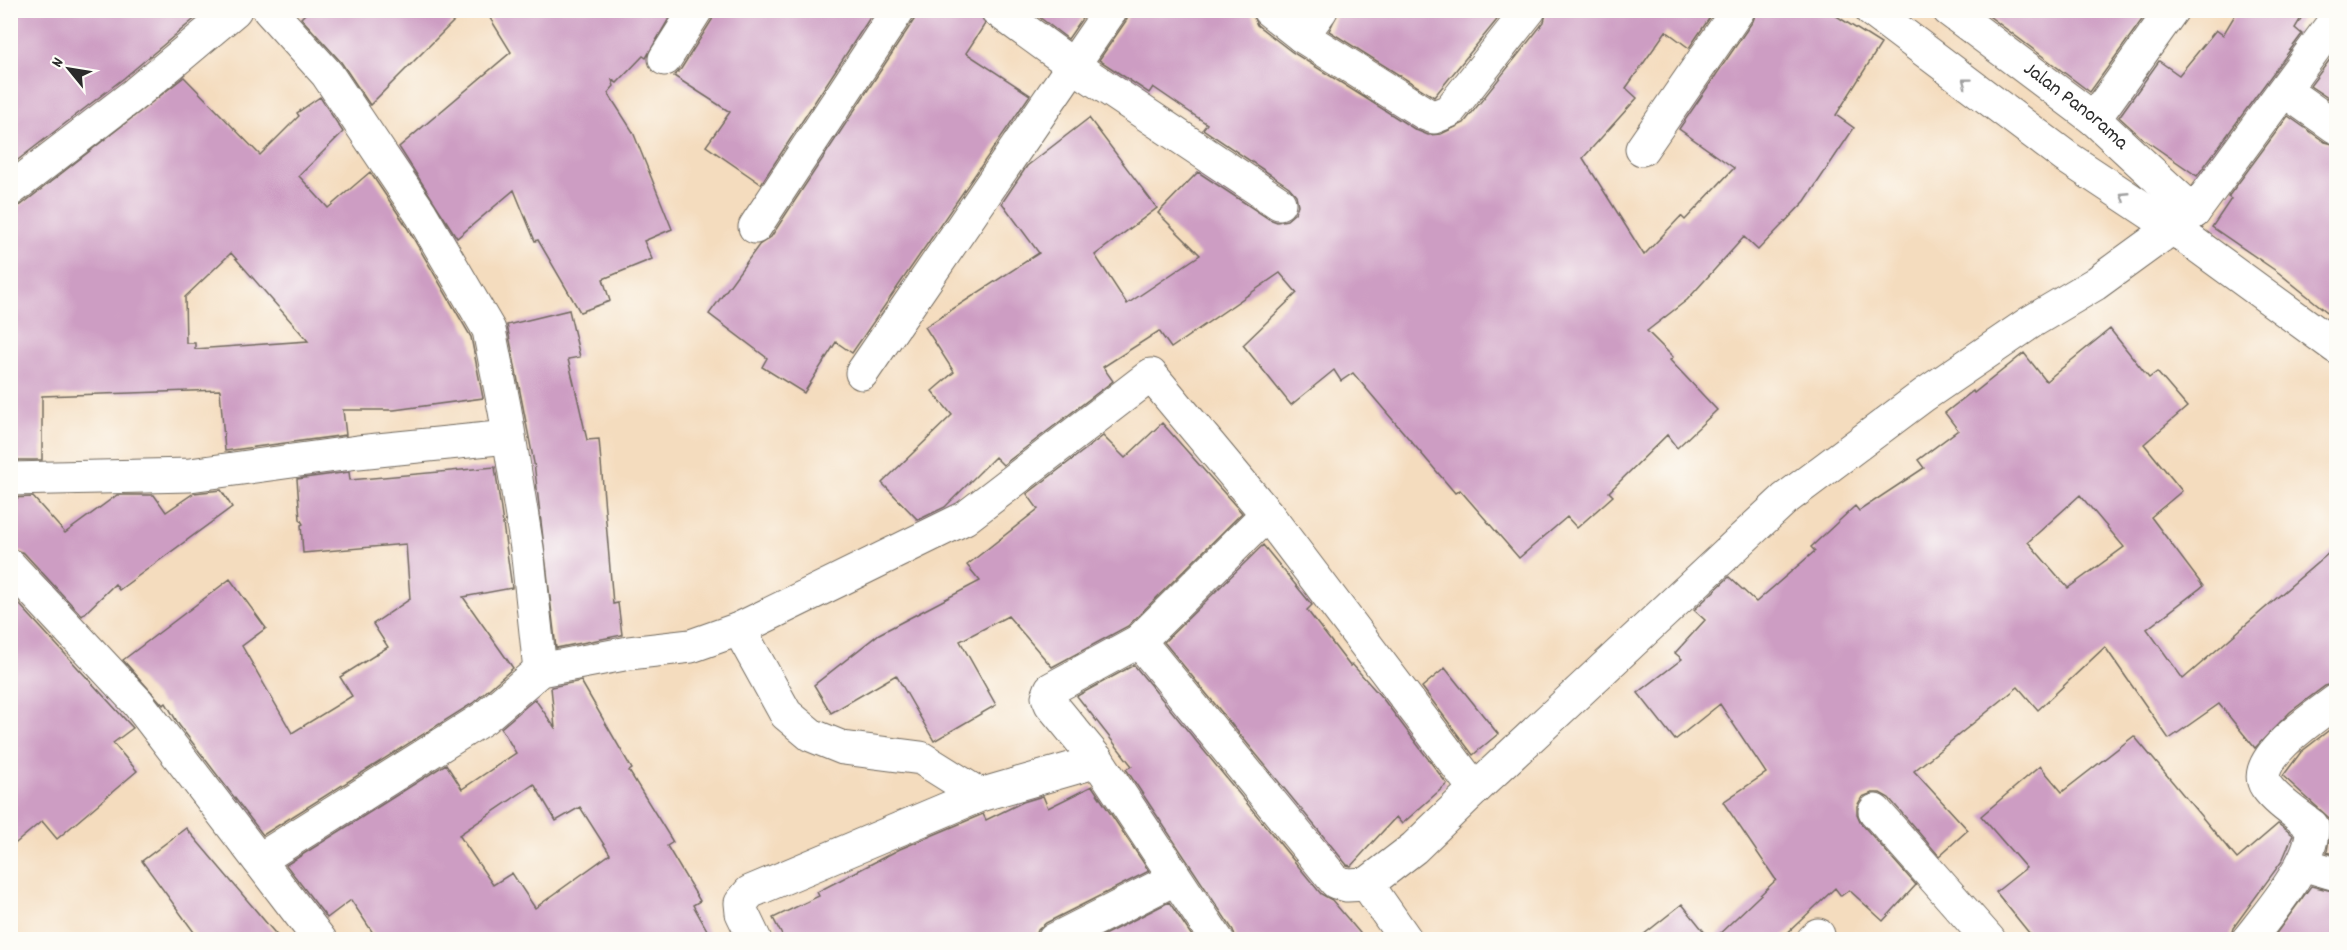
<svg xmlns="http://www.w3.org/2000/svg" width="2347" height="950" viewBox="0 0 2347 950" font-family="Dekko,sans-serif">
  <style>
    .building { fill: #cd9dc3; fill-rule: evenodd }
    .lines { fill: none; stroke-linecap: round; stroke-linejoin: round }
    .minor-casing { stroke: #71695e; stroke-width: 35 }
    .minor { stroke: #fff; stroke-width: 33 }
    .oneway { stroke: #a0a0a0 }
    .labels { text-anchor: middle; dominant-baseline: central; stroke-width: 6; stroke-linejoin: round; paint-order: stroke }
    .street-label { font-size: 21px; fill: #2b2b2b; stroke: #fdfcf7 }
  </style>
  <rect width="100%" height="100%" fill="#fdfcf7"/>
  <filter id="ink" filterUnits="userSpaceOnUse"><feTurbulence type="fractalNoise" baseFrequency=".0167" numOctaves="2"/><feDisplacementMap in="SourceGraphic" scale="12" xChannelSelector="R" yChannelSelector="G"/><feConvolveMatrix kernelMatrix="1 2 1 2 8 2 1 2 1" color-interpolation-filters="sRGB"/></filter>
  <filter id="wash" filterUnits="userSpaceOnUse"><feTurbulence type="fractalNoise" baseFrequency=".008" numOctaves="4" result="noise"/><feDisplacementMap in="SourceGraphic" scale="24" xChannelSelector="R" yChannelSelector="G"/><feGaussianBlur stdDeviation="1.35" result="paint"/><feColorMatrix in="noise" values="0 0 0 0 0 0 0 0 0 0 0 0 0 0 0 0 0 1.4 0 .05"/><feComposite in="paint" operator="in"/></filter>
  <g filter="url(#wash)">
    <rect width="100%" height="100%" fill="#f4dcbe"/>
    <g id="blocks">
      <path class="building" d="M10 10H205L124 78 10 166Z
        M309 10H465L370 105 341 62 301 18Z
        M485 10H674L646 58 643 56 617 83 612 80 614 86 608 93 633 132 672 229 644 241 652 259 603 279 610 301 580 312 538 240 535 241 514 190 457 238 399 147 511 52Z
        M715 10H875L761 184 706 146 730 112 674 76 681 69 712 20Z
        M917 10H979L985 24 966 53 1030 95 852 353 836 342 804 393 762 367 767 358 709 314 759 245 771 237 914 20Z
        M1030 10H1088L1068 39Z
        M1130 10H1250L1257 25 1292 52 1416 130 1428 135 1441 134 1464 123 1544 22 1547 10H1715L1689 48 1666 31 1626 88 1637 98 1583 158 1644 255 1681 216 1685 220 1734 168 1679 129 1753 21 1757 10H1827L1881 44 1836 115 1854 128 1805 201 1758 250 1744 237 1687 300 1647 331 1673 357 1670 360 1717 410 1677 448 1667 435 1609 492 1613 496 1577 528 1567 517 1519 558 1460 490 1455 493 1353 373 1341 381 1334 370 1291 405 1243 345 1297 293 1280 273 1171 348 1159 331 1103 367 1113 381 1003 465 995 457 945 507 918 520 882 483 952 415 932 391 954 372 925 327 1039 253 1002 203 1027 166 1089 118 1157 208 1095 255 1127 304 1200 255 1158 213 1198 172 1269 219 1277 222 1287 220 1295 213 1298 205 1296 195 1289 187 1203 129 1207 124 1153 87 1149 93 1099 60 1126 21Z
        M1339 10H1505L1434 97 1329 31Z
        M1981 10H2149L2090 92Z
        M2238 10H2306L2295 28 2302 34 2197 176 2142 138 2119 117 2159 61 2179 75 2216 30 2223 35Z
        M2331 58 2337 62V104L2310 86Z
        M184 77 260 155 299 116 297 113 320 97 343 132 299 176 328 208 370 172 405 224 471 337 483 398 394 410H343L346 435 225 451 220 390 42 396V460H10V208L21 205ZM231 253 308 341 195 349V343H186L185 297Z
        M2288 116 2325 142 2337 145V320L2279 273 2212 227 2231 199 2228 197Z
        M569 310 580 357 568 359 577 396 587 440 599 439 613 604 618 603 622 635 556 648 534 463 507 325Z
        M2110 329 2149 378 2157 372 2187 407 2144 444 2182 491 2151 517 2203 586 2147 629 2183 679 2337 546V683L2325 686 2290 712 2255 748 2219 704 2169 739 2105 647 2038 710 2018 687 1914 771 1968 830 1939 856 1889 798 1880 793H1872L1862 797 1857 806V814L1861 823 1916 885 1883 921 1849 890 1841 896 1835 888 1781 939H1714L1776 880 1723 802 1766 773 1720 704 1675 740 1638 693 1682 659 1675 653 1705 620 1694 610 1729 577 1756 602 1815 551 1811 547 1855 506 1859 511 1924 468 1918 460 1958 430 1945 413 1973 391 1974 393 2024 353 2046 381ZM2080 495 2124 547 2068 588 2028 542Z
        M1162 423 1242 513 1128 626 1052 667 1008 616 960 641 996 705 934 741 896 675 831 713 814 685 879 634 980 581 967 565 1038 509 1027 494 1103 436 1125 458Z
        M495 467 512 588 463 597 513 668 473 703 263 835 179 725 166 703 163 705 123 660 230 579 266 628 242 646 292 733 352 696 340 677 388 647 373 624 410 599 406 544 303 553 301 525 303 524 300 519 297 479 349 472 350 480Z
        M221 490 232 507 119 590 115 584 82 616 24 553 10 548V498L33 497 65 533 117 495H154L166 512 194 493Z
        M1263 545 1312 605 1307 610 1350 666 1352 664 1383 699 1447 784 1402 824 1396 817 1351 866 1347 865 1164 642Z
        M10 594 133 728 113 743 137 771 57 839 42 821 10 848Z
        M1134 665 1321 894 1332 900 1365 939H1236L1233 930 1126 769 1132 766 1077 696Z
        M1445 668 1498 734 1473 755 1422 687Z
        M581 681 632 769 629 771 673 842 667 846 700 901 693 905 712 939H377L351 900 327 918 286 865 446 764 462 789 516 753 501 728 535 699 555 728 551 687ZM534 784 556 821 580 807 610 854 535 908 512 873 493 885 459 835Z
        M2337 724V855L2327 852 2331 827 2329 818 2283 776 2301 752Z
        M2134 736 2237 859 2278 824 2293 835 2282 861 2233 928 2230 939H2034L1996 892 2026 868 1981 816 2040 766 2062 792Z
        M1092 786 1149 871 1046 923 1038 930 1035 939H784L773 918 819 896 817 892 900 849 983 814 986 820 1023 802 1043 796 1048 808Z
        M186 828 280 939H199L142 861Z
        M2311 886 2337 892V939H2272Z
        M1169 902 1194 939H1096Z
        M1682 904 1710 939H1638Z"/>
    </g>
  </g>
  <g filter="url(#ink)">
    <use href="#blocks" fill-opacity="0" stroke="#71695e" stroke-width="1.5"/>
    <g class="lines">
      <g class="minor-casing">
        <g id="minor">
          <path d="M269 10 327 74 421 214 489 330 505 411 527 548 540 670"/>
          <path d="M997 10 1074 66 1279 203"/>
          <path d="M1269 10 1302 36 1426 114 1434 117 1449 111 1529 10"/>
          <path d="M1871 10 2066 157 2173 228 2336 347"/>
          <path id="s1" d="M1949 10 2094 119 2194 212"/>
          <path d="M1302 36 1321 10"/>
          <path d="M665 59 696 10"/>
          <path d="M2285 91 2336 127"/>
          <path d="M2094 119 2172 10"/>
          <path d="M1642 149 1738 10"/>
          <path d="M10 190 136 93 235 10"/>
          <path d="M755 227 898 10"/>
          <path d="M862 373 1111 10"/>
          <path d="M10 479 190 475 358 452 508 437"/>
          <path d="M10 566 138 703 320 940"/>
          <path d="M739 629 786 714 811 735 843 748 921 758 980 795"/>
          <path d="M1139 641 1336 882 1347 885 1367 884 1414 848 1475 789"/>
          <path d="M1875 811 1989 940"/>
          <path d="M259 860 484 718 540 670 629 653 691 646 739 629 965 518 1151 375 1267 514 1475 789 1785 499 1924 395 2031 322 2095 284 2194 212 2336 19"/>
          <path d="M2302 864 2336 874"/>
          <path d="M1367 884 1406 940"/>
          <path d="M755 940 742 913 741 903 750 892 980 795 1098 761"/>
          <path d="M1054 940 1174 879"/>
          <path d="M1217 940 1098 761 1051 704 1048 697 1051 689 1139 641 1267 514"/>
          <path d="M1813 940 1818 935"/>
          <path d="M2248 940C2269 913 2315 860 2312 826 2297 814 2277 802 2266 786 2249 759 2318 715 2336 701"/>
        </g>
      </g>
      <use href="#minor" class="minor"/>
    </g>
    <defs><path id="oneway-chevron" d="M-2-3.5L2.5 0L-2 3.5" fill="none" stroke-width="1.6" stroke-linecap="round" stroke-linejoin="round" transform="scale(1.5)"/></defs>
    <g class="oneway">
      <use href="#oneway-chevron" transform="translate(1966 82) rotate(-143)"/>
      <use href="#oneway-chevron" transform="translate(2124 196) rotate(-147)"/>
    </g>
  </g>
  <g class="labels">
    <g class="street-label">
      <text stroke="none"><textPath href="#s1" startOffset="159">Jalan Panorama</textPath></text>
    </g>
  </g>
  <rect width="2347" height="950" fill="none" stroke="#fdfcf7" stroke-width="36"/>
  <g transform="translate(69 69) rotate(300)" stroke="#fdfcf7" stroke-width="4.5" paint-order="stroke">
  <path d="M0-4.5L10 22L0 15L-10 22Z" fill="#2b2b2b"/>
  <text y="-9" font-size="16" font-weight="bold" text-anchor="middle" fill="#2b2b2b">N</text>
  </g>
</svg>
